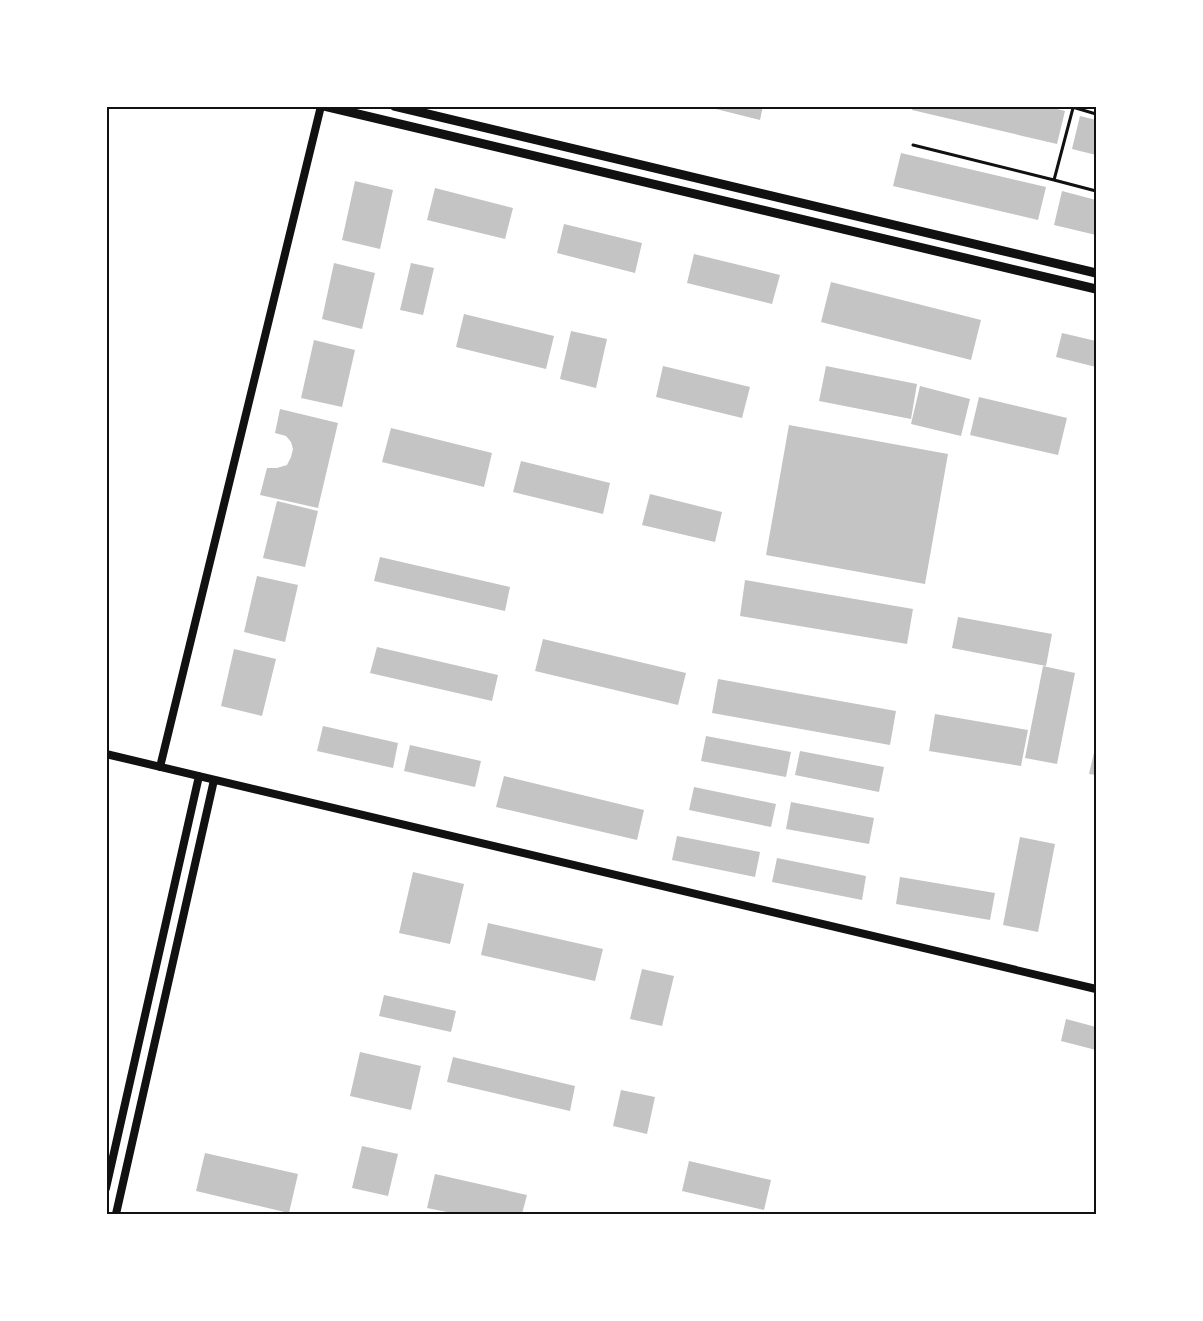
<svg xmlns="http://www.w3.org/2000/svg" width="1203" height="1321" viewBox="0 0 1203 1321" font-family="'Roboto Serif',serif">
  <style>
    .building { fill: #c4c4c4 }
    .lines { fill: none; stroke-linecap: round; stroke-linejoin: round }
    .service { stroke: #111; stroke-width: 3 }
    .tertiary { stroke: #111; stroke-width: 8 }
    .secondary { stroke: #111; stroke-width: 9 }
    .neatline { fill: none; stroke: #111; stroke-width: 2 }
  </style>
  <rect width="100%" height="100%" fill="#fff"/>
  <path class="building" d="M704 106H763L760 120Z
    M913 106H1045L1065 111 1057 144 912 110Z
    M1080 116 1096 120V155L1072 149Z
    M901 153 1046 187 1038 220 893 186Z
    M355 181 393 190 380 249 342 240Z
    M435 188 513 208 505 239 427 220Z
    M1062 191 1096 200V235L1054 225Z
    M564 224 642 243 635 273 557 253Z
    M694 254 780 275 772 304 687 283Z
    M334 263 375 273 362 329 322 319Z
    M411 263 434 268 423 315 400 310Z
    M831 282 981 320 971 360 821 322Z
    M464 314 554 336 546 369 456 347Z
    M571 331 607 339 596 388 560 379Z
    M1062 333 1096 341V367L1056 357Z
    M314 340 355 350 342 407 301 398Z
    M663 366 750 387 742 418 656 397Z
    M826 366 917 384 911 419 819 401Z
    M920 386 970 399 961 436 911 424Z
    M979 397 1067 418 1058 455 970 435Z
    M280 409 338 423 318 508 260 495 267 468H277L287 465 291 457 293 449 291 442 286 436 275 433Z
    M789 425 948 454 925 584 766 555Z
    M391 428 492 453 484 487 382 462Z
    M521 461 610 483 603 514 513 492Z
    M650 494 722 512 715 542 642 525Z
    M277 501 318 511 305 567 263 558Z
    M380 557 510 587 505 611 374 581Z
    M257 576 298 585 285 642 244 632Z
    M745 580 913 609 907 644 740 616Z
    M958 617 1052 634 1046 666 952 648Z
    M543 639 686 673 678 705 535 671Z
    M377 647 498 675 492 701 370 673Z
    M234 649 276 659 262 716 221 706Z
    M1043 666 1075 673 1057 764 1025 758Z
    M718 679 896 711 890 745 712 713Z
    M935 714 1028 730 1021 766 929 751Z
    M323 726 398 743 393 768 317 751Z
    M706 736 791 752 786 777 701 761Z
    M1096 744V775L1089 774Z
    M410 745 481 761 475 787 404 771Z
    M800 751 884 767 879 792 795 775Z
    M504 776 644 810 637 840 496 807Z
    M694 787 776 804 771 827 689 810Z
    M791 802 874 818 869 844 786 829Z
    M677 836 760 852 755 877 672 860Z
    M1020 837 1055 844 1038 932 1003 925Z
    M777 858 866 876 862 900 772 882Z
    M413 872 464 884 450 944 399 933Z
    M900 877 995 893 990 920 896 904Z
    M488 923 603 949 595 981 481 955Z
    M642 969 674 976 662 1026 630 1019Z
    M384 995 456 1011 451 1032 379 1016Z
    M1066 1019 1096 1027V1050L1061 1041Z
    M360 1052 421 1066 411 1110 350 1096Z
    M453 1057 575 1086 570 1111 447 1082Z
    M621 1090 655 1097 647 1134 613 1126Z
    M362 1146 398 1154 388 1196 352 1188Z
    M205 1153 298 1174 289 1213 196 1191Z
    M689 1161 771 1180 764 1210 682 1191Z
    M435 1174 527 1195 522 1214H457L427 1208Z"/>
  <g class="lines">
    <path class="service" d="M1069 106 1096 114
      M1073 108 1054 180 1096 191
      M913 145 1054 180"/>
    <path class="tertiary" d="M106 754 1096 989
      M160 767 321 106
      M106 1188 199 776
      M116 1214 214 780"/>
    <path class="secondary" d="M324 106 1096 289
      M394 106 1096 273"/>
  </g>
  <rect width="1203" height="1321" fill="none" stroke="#ffffff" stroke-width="216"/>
  <rect x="108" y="108" width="987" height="1105" class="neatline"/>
</svg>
